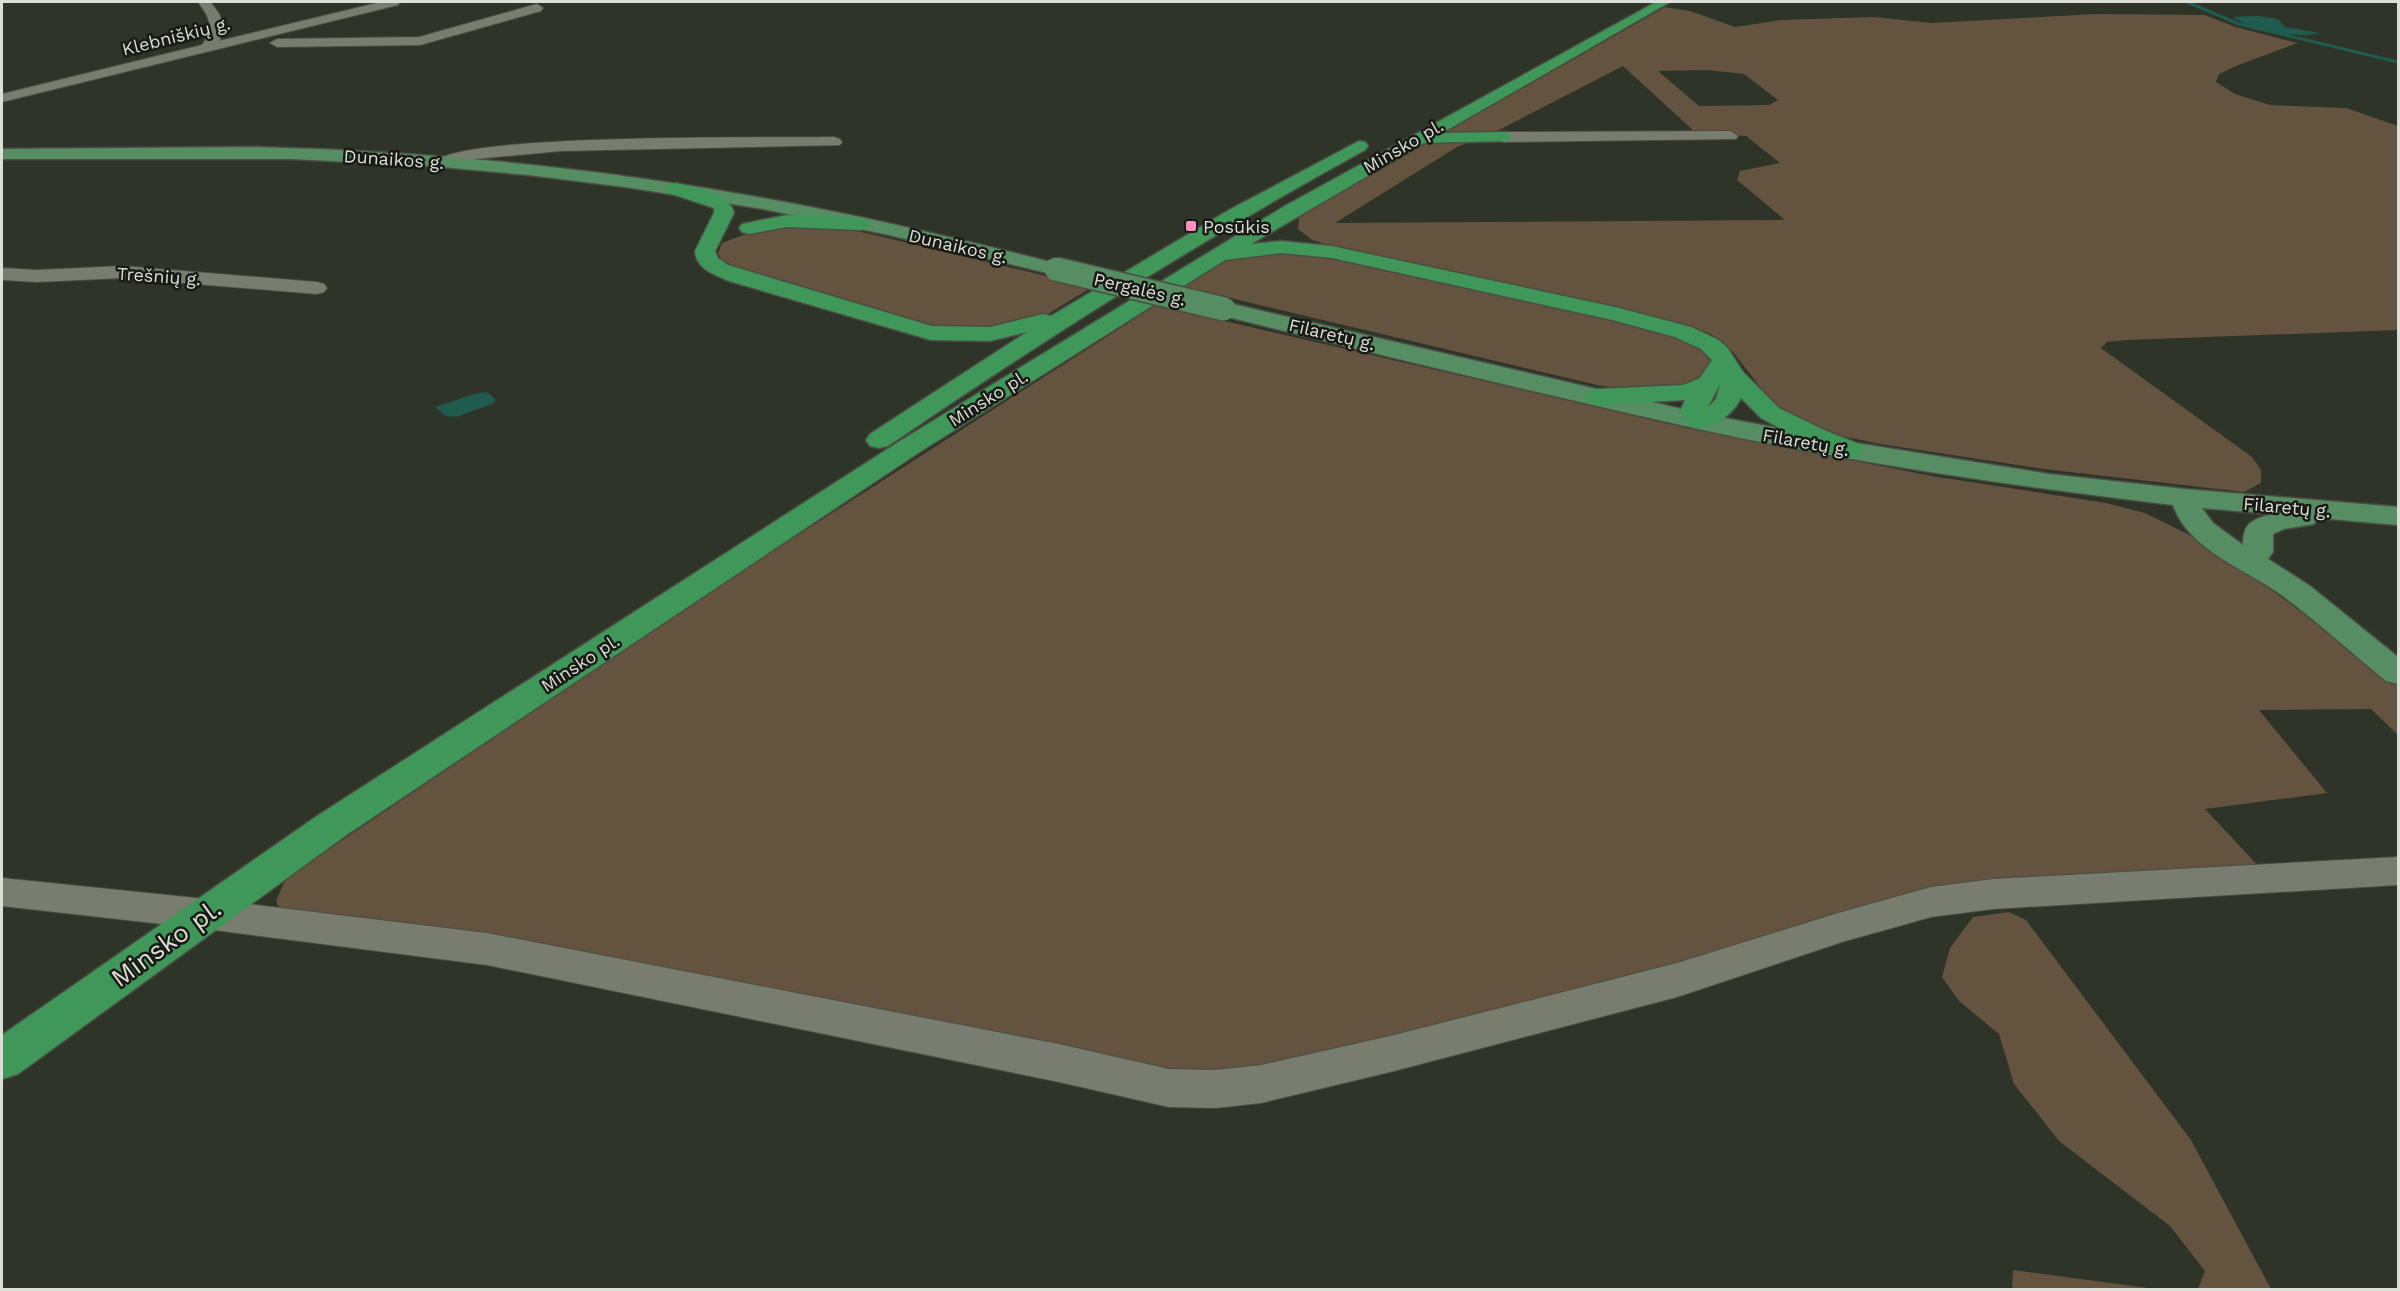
<svg xmlns="http://www.w3.org/2000/svg" width="2400" height="1291" viewBox="0 0 2400 1291" font-family="'Work Sans',sans-serif">
  <style>
    .green { fill: #64533e; fill-rule: evenodd }
    .water { fill: #1f5b4e }
    .lines { fill: none; stroke-linecap: round; stroke-linejoin: round }
    .stream { stroke: #1f5b4e; stroke-width: 3 }
    .minor-casing { stroke: #4b4e45; stroke-width: 2 }
    .major-casing { stroke: #4b4e45; stroke-width: 3 }
    .highway-casing { stroke: #4b4e45; stroke-width: 3 }
    .minor { fill: #787d70; fill-rule: evenodd }
    .major { fill: #568d62; fill-rule: evenodd }
    .highway { fill: #3f9859; fill-rule: evenodd }
    .major-bridge-casing { stroke: #4b4e45; stroke-width: 26; stroke-linecap: butt }
    .major-bridge { stroke: #568d62; stroke-width: 23 }
    .poi-dot { fill: #fd8ebf; stroke: #191a15; stroke-width: 2 }
    .labels { text-anchor: middle; dominant-baseline: central; stroke-width: 5; stroke-linejoin: round; paint-order: stroke }
    .far-street-label { font-size: 18px; fill: #dcdfd8; stroke: #191a15 }
    .far-poi-label { font-size: 18px; fill: #dcdfd8; stroke: #191a15; text-anchor: start }
    .near-street-label { font-size: 26px; fill: #dcdfd8; stroke: #191a15 }
  </style>
  <rect width="100%" height="100%" fill="#2f3428"/>
  <path class="green" d="M1665 7 1690 11 1735 27 1781 20 1874 17 1931 23 2096 14 2204 15 2236 27 2297 43 2236 66 2219 74 2216 82 2235 94 2270 105 2346 108 2398 126V330L2127 340 2107 342 2101 348 2252 457 2261 470V483L2244 492 2044 469 1880 444 1827 433 1778 410 1733 352 1711 334 1692 327 1328 245 1312 240 1298 229 1299 217 1304 213ZM1623 66 1696 133 1746 136 1780 163 1740 171 1737 180 1785 220 1335 223 1457 147 1497 131ZM1708 70 1744 74 1778 100 1769 105 1699 106 1658 71Z
    M767 226H837L1092 287 1048 314 1023 324 1000 329 938 327 747 273 721 259 718 253 722 243Z
    M1255 252 1318 253 1663 331 1699 348 1713 364 1711 372 1693 385 1624 389 1597 385 1184 287 1223 262Z
    M1156 305 1678 426 1932 476 2106 503 2145 513 2204 542 2238 564 2398 686V735L2371 709 2259 710 2327 793 2205 809 2262 870 2001 886 1320 1063 1196 1077 280 909 276 901 286 878 734 576Z
    M2009 912 2026 920 2191 1140 2271 1289H2198L2205 1271 2170 1226 2059 1141 2014 1084 1999 1034 1959 1001 1942 977 1950 948 1973 917Z
    M2013 1270 2156 1289H2015L2012 1287Z"/>
  <path class="water" d="M2258 16 2278 19 2285 27 2320 33C2294 39 2255 31 2232 17Z
    M487 392 496 400 492 404 456 417 446 416 435 407 474 394Z"/>
  <g class="lines">
    <path class="stream" d="M2187 2 2239 24 2398 62"/>
    <g class="minor-casing">
      <path id="minor" d="M198 2H210C221 15 228 25 219 41L381 2H400L398 5 2 102V94L202 45C215 28 210 18 198 2Z
        M537 4 543 8 541 11 420 45 277 47 270 43 277 39 419 37Z
        M1730 131 1738 136 1736 139 1503 142 1495 137 1503 132Z
        M834 137 840 139 842 142 840 145 561 151 465 160 444 167 438 166 436 162C456 133 781 138 834 137Z
        M123 266 317 282 324 284 327 288 324 292 317 294 123 278 37 282 2 280V268L37 270Z
        M2398 857V885L1993 909 1931 917 1842 942 1677 997 1390 1072 1261 1103 1215 1108 1169 1107 1059 1082 487 965 206 929 2 906V878L206 899 487 933 1059 1044 1169 1069 1215 1070 1261 1065 1390 1036 1677 963 1838 913 1931 887 1993 879Z"/>
    </g>
    <g class="major-casing">
      <path id="major" d="M250 147C422 151 594 167 763 198 864 216 964 240 1063 265L1067 269 1063 273 1056 275 889 235 763 209 625 187 528 175 430 166 292 159H2V149Z
        M1224 302 1699 413 1850 442 2049 474 2185 489 2398 507V525L2318 518 2314 524 2284 529 2273 534V552L2268 559 2310 586 2398 657V684L2386 681C2353 654 2321 625 2287 599 2251 571 2189 552 2173 505 2014 486 1854 463 1698 429 1537 393 1376 354 1216 314L1213 309 1216 304ZM2202 508 2272 514C2251 520 2243 523 2243 545L2213 523Z"/>
    </g>
    <g class="highway-casing">
      <path id="highway" d="M1656 2H1670L1442 133 1503 132 1509 133 1511 137 1509 141 1424 143 1251 244 1281 241 1332 246 1615 307 1691 327 1717 339 1727 347 1743 372 1779 408 1824 430 1859 444 1863 450 1859 456 1850 458 1841 456 1806 442 1761 418 1741 398C1732 416 1711 432 1690 426L1680 411 1685 400 1597 405 1588 402 1584 397 1588 392 1597 389 1683 385 1700 378 1712 360 1701 349 1675 337 1612 320 1332 258 1281 253 1225 260 918 453 345 836 18 1074 2 1079V1035L317 816 900 441 1283 207ZM1720 384 1716 399 1708 407Z
        M1359 141 1365 142 1368 146 1365 150C1201 240 1043 340 888 446L879 448 870 446 866 440 870 434 1027 332 990 341 931 340 729 281C715 275 696 269 695 251L714 213V208L669 193 667 189 669 185 676 183C694 188 730 192 734 213L715 251 718 258 728 265 932 326 990 327 1043 314 1051 316 1229 210Z
        M787 215 860 218 867 220 870 224 867 228 860 230 787 227 749 234 742 232 739 228 742 224Z"/>
    </g>
    <use href="#minor" class="minor"/>
    <use href="#major" class="major"/>
    <use href="#highway" class="highway"/>
    <g class="major-bridge-casing">
      <path id="major-bridge" d="M1056 269 1224 309"/>
    </g>
    <use href="#major-bridge" class="major-bridge"/>
  </g>
  <rect class="poi-dot" x="1185" y="220" width="12" height="12" rx="3"/>
  <g class="labels">
    <g class="far-street-label">
      <text transform="translate(176 36) rotate(-14)">Klebniškių g.</text>
      <text transform="translate(1403 146) rotate(-30)">Minsko pl.</text>
      <text transform="translate(394 159) rotate(4)">Dunaikos g.</text>
      <text transform="translate(958 246) rotate(13)">Dunaikos g.</text>
      <text transform="translate(159 276) rotate(4)">Trešnių g.</text>
      <text transform="translate(1140 289) rotate(13)">Pergalės g.</text>
      <text transform="translate(1332 334) rotate(13)">Filaretų g.</text>
      <text transform="translate(988 398) rotate(-32)">Minsko pl.</text>
      <text transform="translate(1806 442) rotate(10)">Filaretų g.</text>
      <text transform="translate(2287 507) rotate(5)">Filaretų g.</text>
      <text transform="translate(580 663) rotate(-33)">Minsko pl.</text>
    </g>
    <g class="far-poi-label">
      <text x="1203" y="226">Posūkis</text>
    </g>
    <g class="near-street-label">
      <text transform="translate(166 943) rotate(-36)">Minsko pl.</text>
    </g>
  </g>
  <rect width="2400" height="1291" fill="none" stroke="#dcdfd8" stroke-width="6"/>
</svg>
